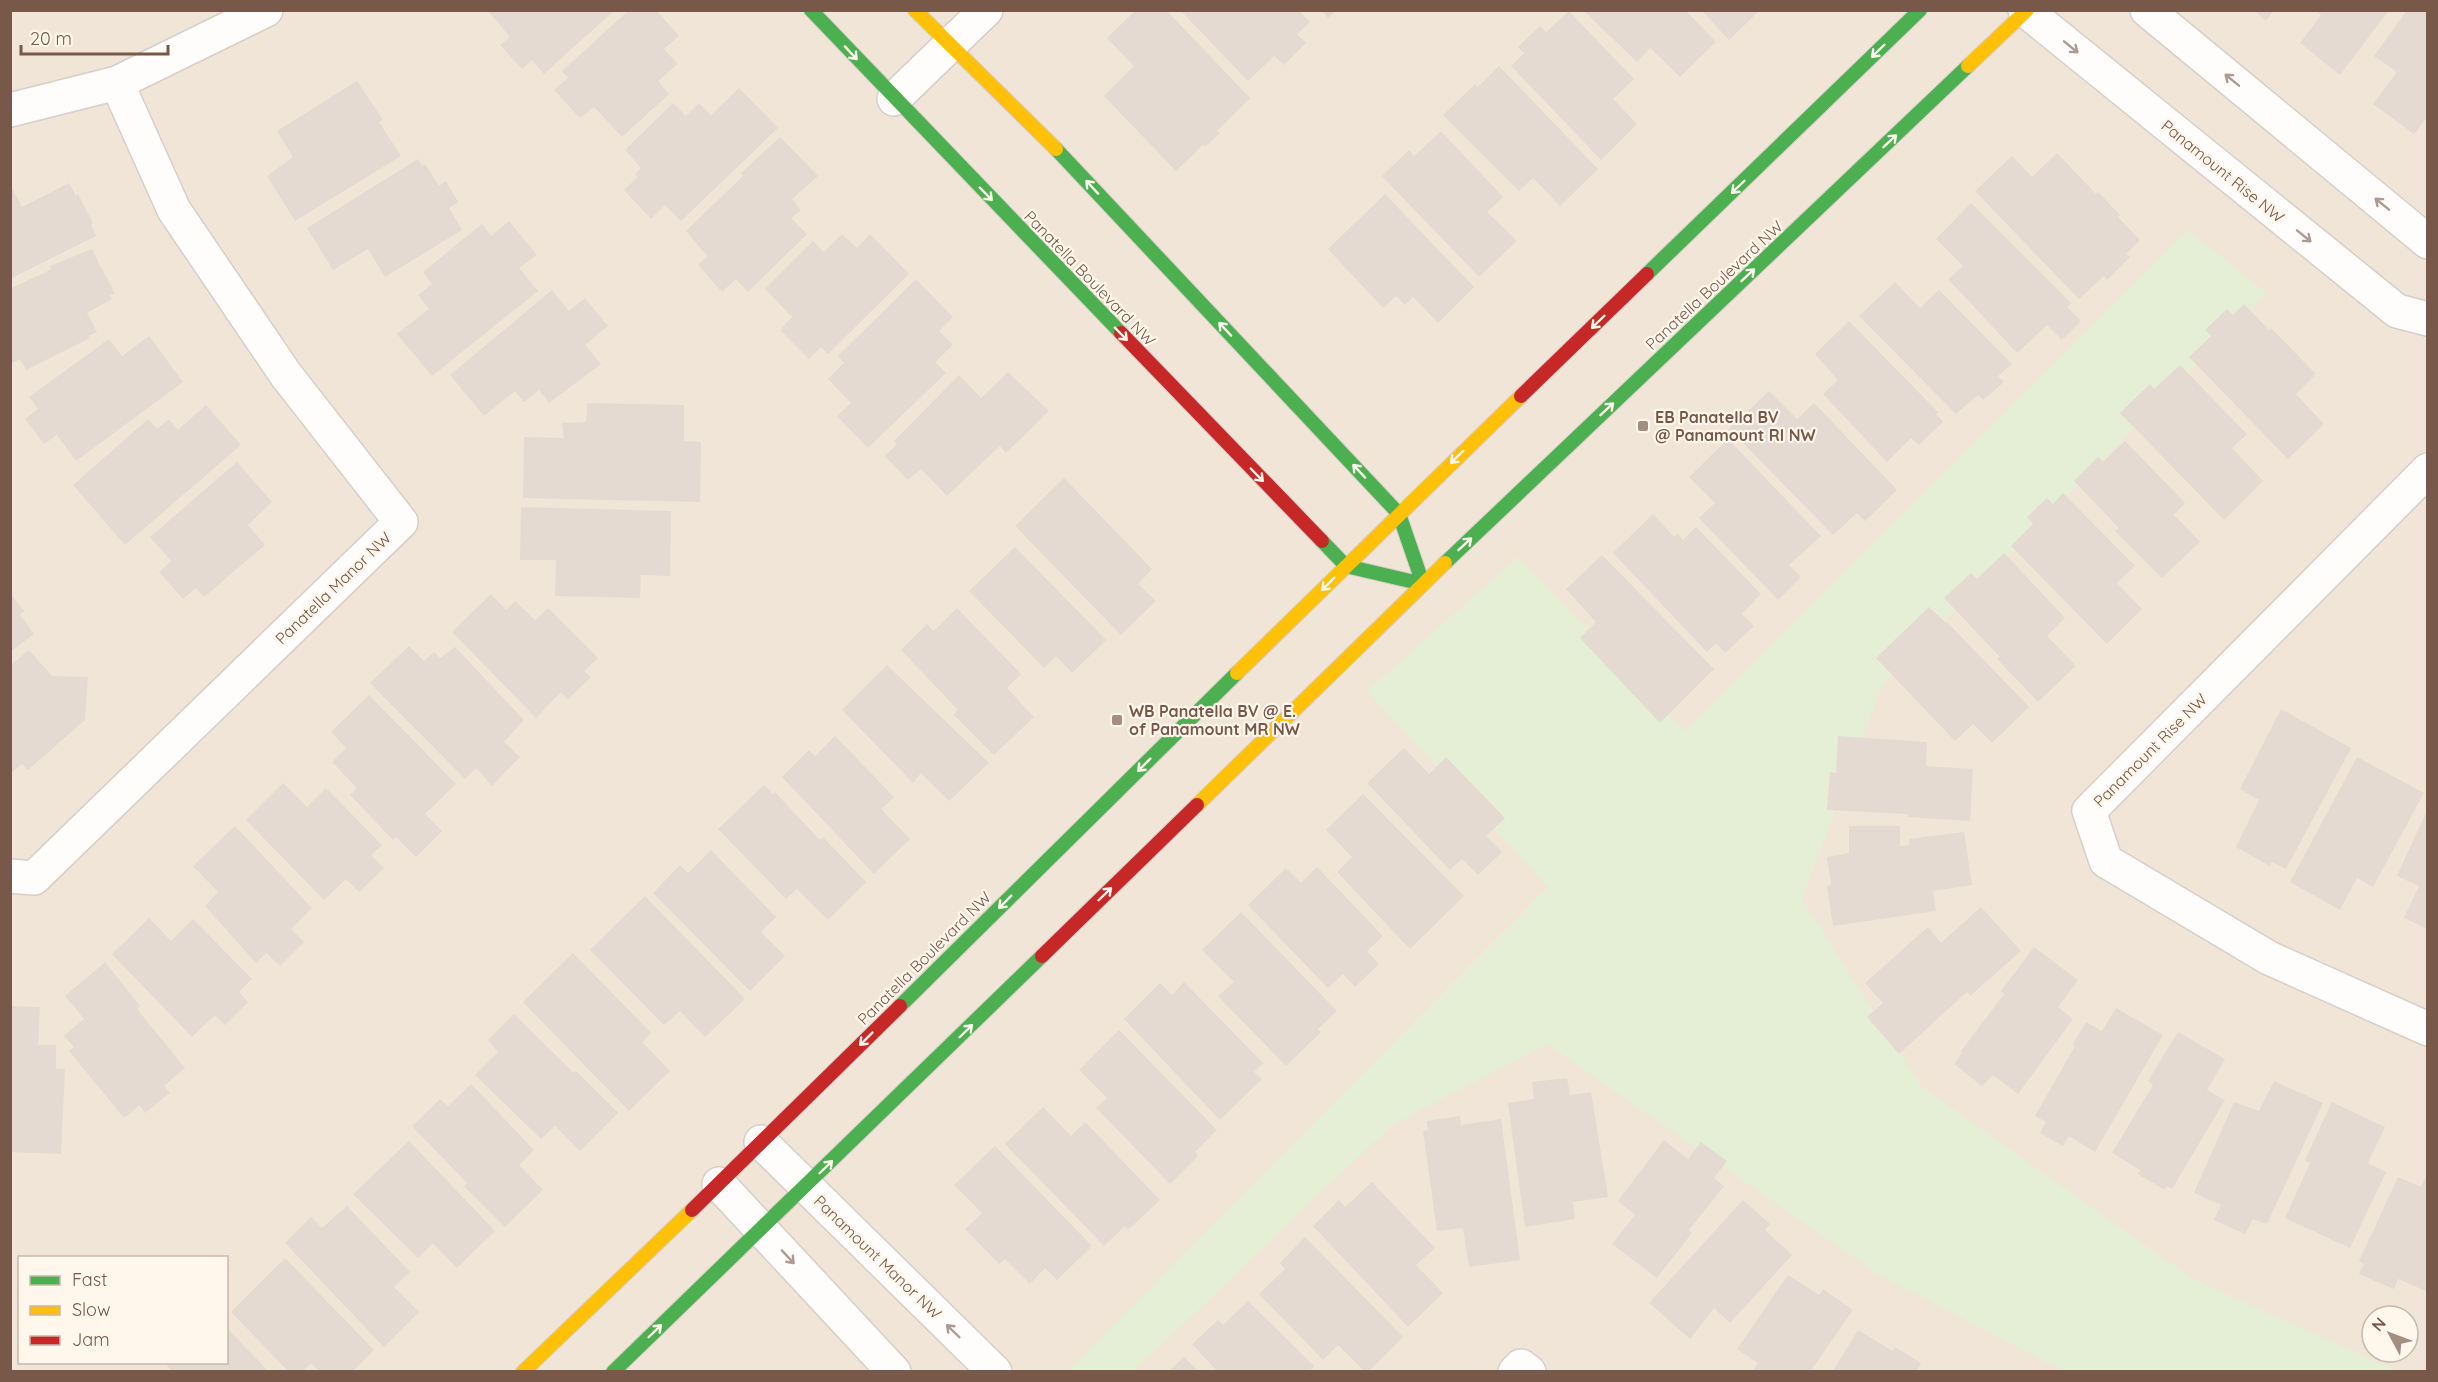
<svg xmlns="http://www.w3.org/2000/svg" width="2438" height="1382" viewBox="0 0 2438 1382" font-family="Quicksand,sans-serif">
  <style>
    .residential { fill: #f1e5d8; fill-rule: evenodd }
    .green { fill: #e4efd5 }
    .building { fill: #e4dad2 }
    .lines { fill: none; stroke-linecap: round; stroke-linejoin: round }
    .street-casing { stroke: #d6cec8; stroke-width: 36 }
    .fast-casing { stroke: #d7cec8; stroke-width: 16 }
    .slow-casing { stroke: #d7cec8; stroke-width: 16 }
    .jam-casing { stroke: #d7cec8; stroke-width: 16 }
    .street { stroke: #fefdfc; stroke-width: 33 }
    .fast { stroke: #4caf50; stroke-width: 14 }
    .slow { stroke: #ffc107; stroke-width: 14 }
    .jam { stroke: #c62828; stroke-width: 14 }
    .oneway { stroke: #ae9a91 }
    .oneway2 { stroke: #fff7ec }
    .poi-dot { fill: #a48e82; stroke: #fff7ec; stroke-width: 2 }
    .labels { text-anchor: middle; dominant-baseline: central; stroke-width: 4.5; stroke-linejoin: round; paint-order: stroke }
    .street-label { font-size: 16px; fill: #785849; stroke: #fff7ec }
    .poi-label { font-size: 16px; font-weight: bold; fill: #785849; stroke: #fff7ec; text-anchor: start }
  </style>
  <rect width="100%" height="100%" fill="#f7f2eb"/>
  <path class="residential" d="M10 11H2427V1371H11ZM20 1258H226V1362H20ZM2372 1316H2408V1352H2372Z"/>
  <path class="green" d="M2188 230 2267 293 1882 685 1802 899 1922 1087 2193 1279 2397 1371H2063L1876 1273 1547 1044 1392 1125 1134 1371 1070 1372 1069 1370 1548 887 1367 691 1518 557 1685 731Z"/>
  <path class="building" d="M487 10H615L544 74 532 60 522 69 500 45 510 37Z
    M629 10H656L679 36 664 49 678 64 658 81 669 94 622 137 594 107 580 118 554 90 568 78 562 71Z
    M1136 10H1166L1250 98 1217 131 1220 133 1205 147 1203 145 1176 171 1104 96 1134 66 1107 38Z
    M1180 10H1299L1310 22 1297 34 1306 43 1284 65 1274 56 1248 81Z
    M1321 10H1336L1328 18Z
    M1583 10H1685L1716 42 1680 77 1650 48 1637 62Z
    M1701 10H1760L1729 40Z
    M2254 10H2274L2266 21Z
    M2315 10H2389L2340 75 2300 43 2321 15Z
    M2407 10H2428V116L2414 134 2373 104 2397 72 2374 56Z
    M1569 11 1634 79 1613 99 1637 124 1601 160 1511 66 1524 53 1518 47 1540 26 1546 32Z
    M1499 66 1598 169 1560 206 1533 178 1519 191 1443 115 1475 84 1478 87Z
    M357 81 383 120 379 122 401 156 295 221 267 176 293 157 277 131Z
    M739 88 778 128 681 221 665 205 651 219 624 190 638 177 635 174 641 168 625 150 673 103 686 116 699 103 711 115Z
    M1441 131 1503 197 1487 212 1517 241 1479 277 1382 176 1409 150 1414 156Z
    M780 137 818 176 792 199 801 210 791 218 807 234 748 292 736 279 722 292 698 265 707 256 686 231 743 176 741 173Z
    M2057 153 2096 194 2098 192 2120 215 2118 217 2140 240 2126 254 2130 257 2107 280 2104 276 2079 299 1975 191 2012 156 2032 177Z
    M418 159 422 166 425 164 439 186 446 181 458 202 449 208 462 230 385 277 368 249 333 270 307 228Z
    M69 183 76 196 78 194 93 223 91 225 96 236 10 279V184L22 207Z
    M1385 194 1474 287 1438 323 1413 297 1405 305 1396 296 1383 308 1328 249Z
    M1971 203 2071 303 2067 307 2081 321 2062 340 2047 325 2017 353 1948 279 1963 266 1936 239Z
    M509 221 537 255 519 268 538 291 432 376 397 334 429 309 418 295 432 284 423 272 482 224 491 236Z
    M842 234 857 248 870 234 909 274 828 354 821 347 809 359 780 330 792 317 765 289 813 241 824 252Z
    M92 249 115 294 110 295 112 299 87 313 97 332 88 336 90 338 26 370 20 359 10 364V289L52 269 50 266Z
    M916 279 953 317 939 331 953 345 935 362 946 373 868 448 837 416 851 403 828 379 844 363 838 356Z
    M1895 282 1920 308 1939 290 2012 364 1998 376 2004 382 1983 400 1978 395 1956 414 1859 316Z
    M552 290 569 311 585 298 608 326 585 345 601 364 549 403 539 390 524 402 515 391 484 416 450 375Z
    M2244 304 2269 330 2271 328 2316 374 2296 394 2324 424 2288 459 2189 357 2211 336 2205 330 2227 309 2233 315Z
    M1849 321 1938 412 1936 414 1943 422 1919 445 1911 438 1887 462 1823 394 1838 380 1815 354Z
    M149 336 183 382 76 461 57 435 44 444 25 419 38 409 29 397 109 339 122 356Z
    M2180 365 2247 434 2232 448 2263 481 2224 520 2120 413 2150 384 2154 389Z
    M1008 372 1049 411 1006 453 1000 446 947 496 921 469 908 480 885 456 897 444 894 441 959 375 981 398Z
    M1769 391 1797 419 1814 403 1897 490 1865 521 1857 513 1833 535 1729 429Z
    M587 403 684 405V441L701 442 700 502 523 498 524 437 564 438 562 423 586 422Z
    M206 405 241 445 125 545 73 485 148 419 157 429 169 419 178 430Z
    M1728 439 1821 536 1789 565 1801 577 1778 600 1699 518 1715 503 1689 477Z
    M2125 441 2185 503 2174 515 2200 542 2162 578 2115 531 2119 528 2074 481 2098 457 2103 462Z
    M237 462 272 502 248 525 265 545 204 597 196 588 183 599 159 572 171 561 150 537Z
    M1064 478 1152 569 1138 584 1156 601 1121 635 1015 526Z
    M2063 493 2135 566 2117 583 2142 609 2107 644 2011 546 2033 524 2027 517 2047 498 2053 504Z
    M521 507 671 511 670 576 641 575 640 598 555 596 556 560H520Z
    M1653 514 1674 537 1678 534 1683 540 1696 527 1761 594 1742 614 1754 626 1725 653 1716 643 1707 652 1613 553Z
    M1015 547 1106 640 1072 673 1056 656 1044 668 969 591Z
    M2004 553 2065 618 2047 636 2076 666 2038 702 1997 659 2000 657 1944 598 1971 573 1977 579Z
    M1602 555 1714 669 1660 723 1580 638 1596 622 1566 589Z
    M10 593 24 611 20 615 34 634 10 652Z
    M491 594 506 610 515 601 535 620 548 608 598 658 584 671 591 677 568 699 561 692 536 718 452 632Z
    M1929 607 1946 623 1947 622 2029 707 1992 743 1973 724 1955 741 1876 658Z
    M957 608 1021 674 1007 688 1034 717 994 755 954 715 958 710 901 650 927 624 934 631Z
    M409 646 424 661 434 652 440 658 455 647 524 720 504 742 520 757 492 786 476 768 465 779 370 683Z
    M29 650 52 676 88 677 85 720 28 770 22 764 10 774V666Z
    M887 665 989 763 949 801 921 773 913 783 842 710Z
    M369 695 456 784 425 814 442 831 416 857 396 837 393 840 350 795 357 788 332 762 346 748 331 732Z
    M2281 709 2351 748 2286 869 2272 862 2270 866 2236 847 2259 800 2240 789Z
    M835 736 894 797 881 809 910 839 874 874 782 777 809 750 815 756Z
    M1838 736 1927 742 1926 766 1973 769 1970 821 1908 817V814L1827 810 1830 772 1836 773Z
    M1404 748 1429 774 1446 757 1505 818 1486 836 1502 852 1478 875 1462 859 1450 870 1367 783Z
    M2357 757 2424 793 2373 887 2357 878 2340 910 2290 882Z
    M283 783 307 807 326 788 382 845 371 855 384 868 359 892 346 879 324 900 246 820Z
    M764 785 773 794 775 792 820 840 823 837 866 882 828 920 797 889 786 899 718 829Z
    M1363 794 1464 896 1410 949 1337 872 1352 857 1326 830Z
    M2428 808V929L2404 918 2419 886 2397 876Z
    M235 826 312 908 291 929 304 942 280 966 266 953 256 963 205 906 218 892 193 866Z
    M1849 826H1900V846L1909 845V839L1964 832 1972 885 1933 891 1936 911 1833 926 1827 886 1831 885 1827 857 1849 853Z
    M711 850 776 917 761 932 785 956 750 991 653 893 680 865 688 873Z
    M1317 867 1383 936 1367 951 1379 964 1355 987 1343 974 1328 988 1248 905 1286 868 1301 883Z
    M645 896 745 999 705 1037 680 1011 664 1025 590 950Z
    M1981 907 2021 951 1970 996 1967 992 1899 1054 1867 1017 1883 1003 1865 983 1928 927 1941 943Z
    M1241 912 1337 1011 1318 1029 1321 1032 1286 1066 1218 996 1234 982 1202 950Z
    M149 918 171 941 193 919 252 979 239 992 248 1002 225 1025 215 1015 192 1037 112 954Z
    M2034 947 2078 980 2058 1007 2073 1019 2018 1094 1993 1075 1982 1086 1954 1064 1962 1053 1961 1051 2004 994 2001 991Z
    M573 953 651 1033 642 1042 670 1071 629 1111 523 1002Z
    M105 962 140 1006 137 1009 185 1068 164 1086 170 1093 145 1113 140 1105 124 1118 69 1051 74 1047 64 1036 84 1019 65 996Z
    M1184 982 1263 1063 1254 1072 1262 1079 1220 1120 1124 1019 1160 983 1172 995Z
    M10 1006 40 1007 38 1045H56V1069H65L61 1154 11 1152Z
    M2116 1008 2163 1035 2095 1152 2069 1136 2063 1146 2040 1133 2046 1122 2035 1116 2075 1046 2073 1044 2086 1022 2102 1031Z
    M514 1014 574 1073 576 1071 618 1113 580 1151 555 1126 541 1139 475 1075 498 1052 488 1040Z
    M1119 1030 1217 1130 1195 1152 1198 1156 1170 1184 1096 1108 1107 1098 1079 1070Z
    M2178 1032 2225 1059 2207 1090 2225 1100 2172 1189 2167 1186 2165 1190 2138 1174 2140 1170 2112 1153 2153 1085 2148 1081Z
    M1567 1078 1570 1095 1591 1092 1608 1197 1573 1202 1575 1219 1525 1227 1508 1103 1534 1099 1532 1082Z
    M2274 1081 2323 1103 2267 1224 2253 1219 2245 1234 2214 1220 2221 1205 2194 1193 2234 1102 2259 1111Z
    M471 1084 534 1150 519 1165 543 1190 505 1227 464 1186 467 1183 412 1126 440 1099 448 1106Z
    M2332 1102 2385 1127 2368 1163 2386 1172 2350 1248 2285 1218 2310 1163 2305 1160Z
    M1043 1107 1071 1136 1085 1122 1160 1200 1128 1230 1125 1226 1104 1246 1005 1144Z
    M1460 1116 1461 1125 1501 1119 1520 1260 1469 1267 1463 1228 1437 1231 1423 1131 1428 1130 1427 1121Z
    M1664 1140 1688 1159 1701 1142 1727 1161 1714 1178 1724 1186 1689 1230 1692 1233 1657 1278 1612 1244 1635 1215 1618 1201Z
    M409 1141 495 1231 457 1268 433 1243 418 1258 353 1194Z
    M995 1146 1092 1246 1057 1280 1045 1268 1030 1284 1005 1259 999 1264 965 1229 982 1213 954 1185Z
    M2428 1172V1292L2398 1279 2394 1289 2359 1274 2364 1264 2359 1261 2398 1177 2421 1187Z
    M1372 1182 1435 1248 1416 1265 1443 1293 1408 1327 1313 1226 1339 1200 1345 1207Z
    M1743 1200 1770 1224 1765 1230 1792 1255 1730 1323 1714 1308 1690 1339 1649 1303Z
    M347 1206 410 1272 394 1287 419 1312 384 1347 285 1243 311 1217 322 1228Z
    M1305 1237 1403 1337 1368 1372H1365L1338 1345 1323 1360 1259 1294 1285 1269 1280 1263Z
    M285 1258 374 1350 352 1372H320L311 1363 302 1372H289L231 1312Z
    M1788 1275 1819 1295 1823 1289 1853 1310 1810 1372H1752L1758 1363 1737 1349Z
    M1248 1301 1314 1366 1309 1372H1218L1192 1344 1218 1320 1223 1325Z
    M226 1327 269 1372H172L166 1364 168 1362H226Z
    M1858 1330 1893 1351 1895 1347 1921 1363 1916 1372H1832Z
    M1184 1357 1199 1372H1168Z"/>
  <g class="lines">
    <g class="street-casing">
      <path id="street" d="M2025 10 2397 311 2428 319
        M2147 10 2428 242
        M894 99 986 10
        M10 110 117 83 266 10
        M2428 470 2089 811 2106 861 2269 958 2428 1029
        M10 876 34 878 401 522 286 375 174 210 117 83
        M761 1142 995 1372
        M719 1184 894 1372
        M1515 1372 1521 1366 1529 1372"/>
    </g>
    <g class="fast-casing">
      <path id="fast" d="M811 10 1121 333
        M1056 149 1399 514 1423 584
        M1647 274 1920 10
        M1322 541 1346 566 1423 584
        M1445 563 1968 66
        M900 1006 1237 673
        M613 1372 1042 956"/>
    </g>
    <g class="slow-casing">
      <path id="slow" d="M915 10 1056 149
        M1968 66 2027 10
        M1237 673 1521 396
        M1197 805 1445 563
        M523 1372 692 1210"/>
    </g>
    <g class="jam-casing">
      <path id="jam" d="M1121 333 1322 541
        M1521 396 1647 274
        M1042 956 1197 805
        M692 1210 900 1006"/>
    </g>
    <use href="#street" class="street"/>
    <use href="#fast" class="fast"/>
    <use href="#slow" class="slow"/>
    <use href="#jam" class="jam"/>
  </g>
  <defs><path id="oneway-shaft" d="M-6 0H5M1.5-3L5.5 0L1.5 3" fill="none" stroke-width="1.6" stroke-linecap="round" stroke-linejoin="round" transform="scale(1.5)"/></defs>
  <g class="oneway">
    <use href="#oneway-shaft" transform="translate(2071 47) rotate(39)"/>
    <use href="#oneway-shaft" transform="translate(2232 80) rotate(-141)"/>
    <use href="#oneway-shaft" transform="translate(2382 204) rotate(-141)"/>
    <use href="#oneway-shaft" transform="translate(2304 236) rotate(39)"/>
    <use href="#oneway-shaft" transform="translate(788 1257) rotate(47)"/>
    <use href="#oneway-shaft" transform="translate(953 1331) rotate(-136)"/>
  </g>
  <g class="oneway2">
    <use href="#oneway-shaft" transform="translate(1878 51) rotate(136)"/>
    <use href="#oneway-shaft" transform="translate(851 53) rotate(47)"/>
    <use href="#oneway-shaft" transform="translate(1890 141) rotate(-43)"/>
    <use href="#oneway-shaft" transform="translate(1092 187) rotate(-133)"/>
    <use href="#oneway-shaft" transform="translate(1738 187) rotate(136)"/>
    <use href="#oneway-shaft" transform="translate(986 194) rotate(46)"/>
    <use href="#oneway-shaft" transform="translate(1748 275) rotate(-43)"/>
    <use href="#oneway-shaft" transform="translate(1598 322) rotate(136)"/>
    <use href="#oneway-shaft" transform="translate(1225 329) rotate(-133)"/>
    <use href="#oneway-shaft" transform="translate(1121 334) rotate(46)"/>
    <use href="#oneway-shaft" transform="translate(1607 409) rotate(-43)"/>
    <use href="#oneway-shaft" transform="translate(1457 457) rotate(136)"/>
    <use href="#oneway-shaft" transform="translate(1359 471) rotate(-133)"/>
    <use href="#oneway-shaft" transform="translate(1257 475) rotate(46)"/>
    <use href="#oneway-shaft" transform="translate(1465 544) rotate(-43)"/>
    <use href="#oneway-shaft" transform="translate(1328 584) rotate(135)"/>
    <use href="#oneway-shaft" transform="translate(1144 765) rotate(135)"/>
    <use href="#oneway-shaft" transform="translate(1105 894) rotate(-44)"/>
    <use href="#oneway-shaft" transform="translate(1005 902) rotate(135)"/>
    <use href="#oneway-shaft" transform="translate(966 1031) rotate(-44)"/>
    <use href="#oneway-shaft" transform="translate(866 1039) rotate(135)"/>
    <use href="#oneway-shaft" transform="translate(826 1167) rotate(-44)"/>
    <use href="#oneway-shaft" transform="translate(655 1331) rotate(-44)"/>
  </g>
  <g class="poi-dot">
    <rect x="1637" y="420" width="12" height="12" rx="3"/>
    <rect x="1111" y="714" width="12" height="12" rx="3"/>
  </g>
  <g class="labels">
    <g class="street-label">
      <text transform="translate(2223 171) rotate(39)">Panamount Rise NW</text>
      <text transform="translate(1090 278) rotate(46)">Panatella Boulevard NW</text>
      <text transform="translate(1714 285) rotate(-43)">Panatella Boulevard NW</text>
      <text transform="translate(333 588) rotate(-44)">Panatella Manor NW</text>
      <text transform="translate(2150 750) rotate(-45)">Panamount Rise NW</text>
      <text transform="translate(924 958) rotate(-45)">Panatella Boulevard NW</text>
      <text transform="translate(878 1257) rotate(44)">Panamount Manor NW</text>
    </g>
    <g class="poi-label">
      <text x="1655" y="417">EB Panatella BV<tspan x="1655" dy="18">@ Panamount RI NW</tspan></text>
      <text x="1129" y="711">WB Panatella BV @ E.<tspan x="1129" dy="18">of Panamount MR NW</tspan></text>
    </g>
  </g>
  <rect width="2438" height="1382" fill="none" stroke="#785849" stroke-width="24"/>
  <rect x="18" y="1256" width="210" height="108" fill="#fff7ec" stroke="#c9b7ab" stroke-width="1.5"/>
  <rect x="30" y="1276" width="30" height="9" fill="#4caf50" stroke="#c9b7ab" stroke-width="1.5"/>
  <text x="72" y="1286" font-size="18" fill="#785849">Fast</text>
  <rect x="30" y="1306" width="30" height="9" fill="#ffc107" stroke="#c9b7ab" stroke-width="1.5"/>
  <text x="72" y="1316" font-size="18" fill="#785849">Slow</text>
  <rect x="30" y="1336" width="30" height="9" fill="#c62828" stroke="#c9b7ab" stroke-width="1.5"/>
  <text x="72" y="1346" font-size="18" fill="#785849">Jam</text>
  <g transform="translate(2390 1334) rotate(311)"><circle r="28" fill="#fff7ec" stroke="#c9b7ab" stroke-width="1.5"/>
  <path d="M0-4.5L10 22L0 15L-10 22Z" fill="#a48e82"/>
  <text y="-9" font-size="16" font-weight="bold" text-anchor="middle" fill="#785849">N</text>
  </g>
  <path d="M21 45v9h147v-9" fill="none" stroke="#785849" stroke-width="3"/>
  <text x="30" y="45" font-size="18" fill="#785849" stroke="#fff7ec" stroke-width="4.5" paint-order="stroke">20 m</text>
</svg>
